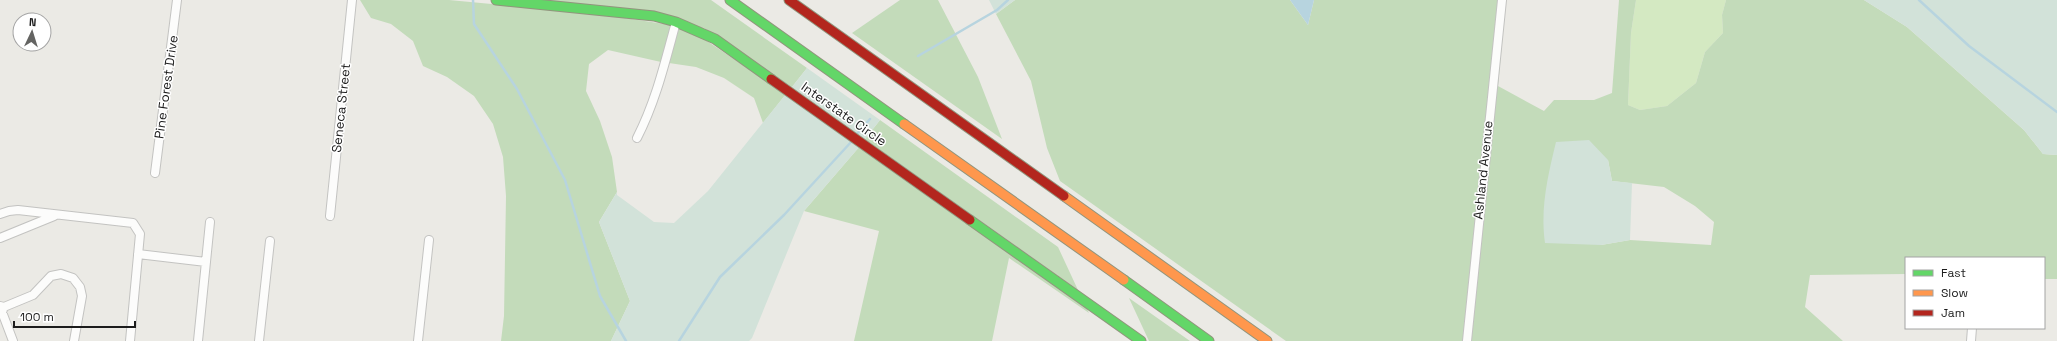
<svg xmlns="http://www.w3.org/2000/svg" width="2057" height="341" viewBox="0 0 2057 341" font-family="'Space Grotesk',sans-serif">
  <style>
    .grass { fill: #d4e9c2 }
    .forest { fill: #c3dbba; fill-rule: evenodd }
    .wetland { fill: #d2e2d9 }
    .water { fill: #b7d4df }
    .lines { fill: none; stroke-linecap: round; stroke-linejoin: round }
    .stream { stroke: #b7d4df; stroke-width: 2.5 }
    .street-casing { stroke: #c3c3c1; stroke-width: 10 }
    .fast-casing { stroke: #91957d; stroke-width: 11 }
    .slow-casing { stroke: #91957d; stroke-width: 11 }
    .jam-casing { stroke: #91957d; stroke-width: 11 }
    .street { stroke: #fcfcfb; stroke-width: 8 }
    .fast { stroke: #63d668; stroke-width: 9 }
    .slow { stroke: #ff974d; stroke-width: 9 }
    .jam { stroke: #b3261e; stroke-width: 9 }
    .labels { text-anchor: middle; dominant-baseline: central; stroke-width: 3; stroke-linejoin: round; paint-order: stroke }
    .street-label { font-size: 13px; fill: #1c1c1c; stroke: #fff }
  </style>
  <rect width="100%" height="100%" fill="#ebeae5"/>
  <path class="grass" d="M1636 0H1726L1722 15 1723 33 1705 52 1696 83 1667 106 1640 110 1628 105 1631 33Z"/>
  <path class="forest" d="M360 0H449L605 15 671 25 661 62 608 50 589 64 586 91 600 121 612 157 617 192 599 222 630 301 611 341H501L504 316 506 196 503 157 493 124 474 96 447 77 423 66 413 41 391 24 371 18Z
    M545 0H711L807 68 792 87 704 28Z
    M900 0H938L978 77 1002 139 852 33Z
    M1015 0H1290L1308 25 1314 0H1498L1463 341H1286L1060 181 1047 148 1031 81 996 14Z
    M1619 0H1636L1631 33 1628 105 1640 110 1667 106 1696 83 1705 52 1723 33 1722 15 1726 0H1864L1907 27 2024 130 2043 154 2057 155V279H2044V258H1906V274L1810 275 1805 307 1843 341H1471L1506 1 1498 86 1544 111 1554 100H1594L1612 93ZM1608 160 1612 181 1664 187 1695 206 1714 222 1711 245 1630 240 1601 245Z
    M679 28 701 37 786 94 763 123 754 98 724 78 696 67 669 63Z
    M880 120 1058 247 1078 290 865 139Z
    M860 146 1086 307 1089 313 1009 258 992 341H854L879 231 804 211Z
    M1129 298 1190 341H1149Z"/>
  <path class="wetland" d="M989 0H1015L996 14Z
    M1864 0H2057V155L2043 154 2024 130 1907 27Z
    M807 68 880 120 865 139 792 87Z
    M786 94 860 146 804 211 752 338 749 341H611L630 301 599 222 617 192V195L654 222 674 223 708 191Z
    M1589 140 1608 160 1612 181 1632 183 1630 240 1601 245 1545 243C1540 208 1548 175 1556 142Z"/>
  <path class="water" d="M1290 0H1314L1308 25Z"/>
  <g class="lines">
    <path class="stream" d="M473 0 474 24 517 89 565 180 600 296 626 341
      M1919 0 1969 46 2057 112
      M918 56 997 10 1008 0
      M856 135 870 119
      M679 341 720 277 784 215 852 141"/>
    <g class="street-casing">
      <path id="street" d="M637 138C656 101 665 62 676 22
        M155 173 177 0
        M0 214 9 211 18 210 133 223 140 234 130 341
        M330 216 352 0
        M0 238 54 216
        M138 254 206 262
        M0 306 4 307 33 295 51 276 61 274 73 278 80 287 82 296 74 341
        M4 307 2 312 13 341
        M198 341 210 222
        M259 341 270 241
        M418 341 429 240
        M1467 341 1502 0
        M1971 341 1972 328"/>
    </g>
    <g class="fast-casing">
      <path id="fast" d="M496 0 654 16 676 22 715 39 771 79
        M730 0 904 124
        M970 220 1141 341
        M1124 280 1209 341"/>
    </g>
    <g class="slow-casing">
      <path id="slow" d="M904 124 1124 280
        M1064 196 1267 341"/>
    </g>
    <g class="jam-casing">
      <path id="jam" d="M789 0 1064 196
        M771 79 970 220"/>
    </g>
    <use href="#street" class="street"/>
    <use href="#fast" class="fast"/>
    <use href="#slow" class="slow"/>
    <use href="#jam" class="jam"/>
  </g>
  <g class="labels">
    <g class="street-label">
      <text transform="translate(166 87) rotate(-82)">Pine Forest Drive</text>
      <text transform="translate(341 108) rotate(-84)">Seneca Street</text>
      <text transform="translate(844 114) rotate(35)">Interstate Circle</text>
      <text transform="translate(1483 170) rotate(-84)">Ashland Avenue</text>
    </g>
  </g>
  <rect x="1905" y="257" width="140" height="72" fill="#ffffff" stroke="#a4a4a4"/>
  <rect x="1913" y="270" width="20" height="6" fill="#63d668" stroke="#a4a4a4"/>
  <text x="1941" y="277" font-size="12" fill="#1c1c1c">Fast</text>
  <rect x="1913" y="290" width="20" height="6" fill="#ff974d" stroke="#a4a4a4"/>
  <text x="1941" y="297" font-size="12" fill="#1c1c1c">Slow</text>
  <rect x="1913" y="310" width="20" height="6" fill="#b3261e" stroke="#a4a4a4"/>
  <text x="1941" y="317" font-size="12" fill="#1c1c1c">Jam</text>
  <g transform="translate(32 32) rotate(4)"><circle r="19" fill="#ffffff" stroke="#a4a4a4"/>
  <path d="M0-3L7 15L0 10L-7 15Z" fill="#646462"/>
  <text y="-6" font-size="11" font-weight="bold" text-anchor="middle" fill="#1c1c1c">N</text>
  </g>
  <path d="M14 321v6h121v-6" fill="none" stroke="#1c1c1c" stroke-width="2"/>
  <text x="20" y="321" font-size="12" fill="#1c1c1c" stroke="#ffffff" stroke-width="3" paint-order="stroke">100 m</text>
</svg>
